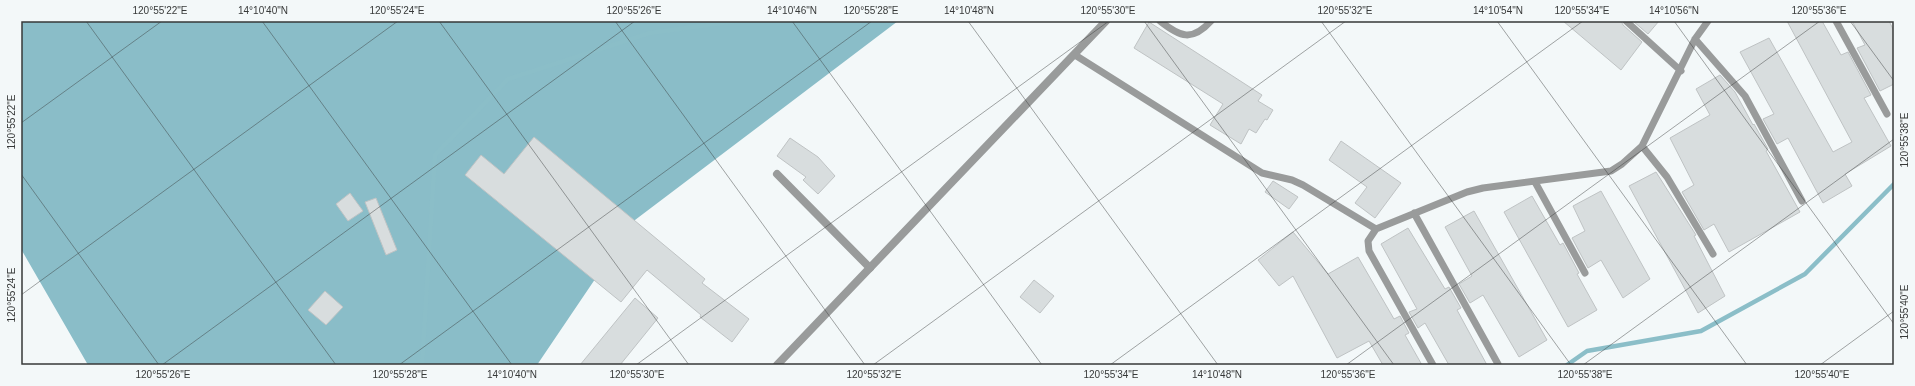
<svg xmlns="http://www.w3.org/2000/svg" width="1915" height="386" viewBox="0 0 1915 386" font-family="Helvetica,sans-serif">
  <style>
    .forest { fill: #8abdc8 }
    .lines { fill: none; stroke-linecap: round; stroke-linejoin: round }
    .stream { stroke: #8bbec8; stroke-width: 4.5 }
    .building { fill: #d8ddde; stroke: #bfc3c4 }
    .service { stroke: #999b9b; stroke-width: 7 }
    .minor { stroke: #999b9b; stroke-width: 8 }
    .tertiary { stroke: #999b9b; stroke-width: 8 }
    .ticks { fill: none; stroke: #373939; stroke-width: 1; stroke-opacity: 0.45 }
    .neatline { fill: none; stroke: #373939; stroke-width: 1.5 }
    .ticks-label { font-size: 10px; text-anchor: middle; fill: #373939 }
  </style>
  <rect width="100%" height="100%" fill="#f3f8f9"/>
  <path class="forest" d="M21 21H898L635 220 537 365H88L21 249Z"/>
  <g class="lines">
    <path class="stream" d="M422 365 435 155 508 79 650 33 737 21
      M1567 365 1587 351 1701 331 1805 274 1894 184"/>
  </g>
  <path class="building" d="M1563 21H1621L1623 25 1642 42 1621 70Z
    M1633 21H1659L1648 34Z
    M1787 21H1822L1841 55 1848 52 1871 95 1864 98 1891 146 1845 174 1852 186 1823 203 1788 138 1777 144 1763 119 1774 114 1740 52 1769 38 1833 152 1852 142Z
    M1852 21H1889L1894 31V84L1880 91 1857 48 1865 45Z
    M1149 22 1262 95 1258 101 1273 110 1267 120 1265 119 1256 133 1249 129 1241 144 1210 125 1223 104 1134 48Z
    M1720 75 1735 92 1753 125 1754 124 1768 149 1766 151 1800 212 1729 252 1714 224 1704 230 1682 192 1694 185 1670 138 1710 115 1696 89Z
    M534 137 705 279 702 283 749 319 732 342 700 317 701 315 647 270 621 302 465 175 481 155 504 174Z
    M790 138 818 157 835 176 818 194 803 180 806 177 777 156Z
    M1341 141 1401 183 1375 218 1355 203 1367 187 1329 160Z
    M1656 172 1696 235 1694 236 1725 296 1698 313 1629 186Z
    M1273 181 1298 197 1289 209 1265 192Z
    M1601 191 1650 279 1623 298 1601 260 1588 268 1572 238 1585 231 1573 206Z
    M350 193 363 211 348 221 336 204Z
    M1532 196 1560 245 1563 243 1579 273 1577 274 1597 310 1568 327 1504 212Z
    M376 198 397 250 386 255 365 202Z
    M1474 211 1547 340 1519 357 1483 295 1470 303 1459 284 1472 276 1445 227Z
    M1408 228 1445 289 1449 287 1461 308 1457 310 1487 365H1449L1425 323 1418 328 1409 312 1417 309 1381 244Z
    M1293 232 1328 274 1358 257 1394 319 1400 316 1409 333 1405 335 1422 365H1383L1369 341 1337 358 1293 276 1279 286 1258 260Z
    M1034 280 1054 296 1040 313 1020 297Z
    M325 291 343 307 326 325 308 310Z
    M635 298 658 318 620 365H580Z"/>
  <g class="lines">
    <path class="service" d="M1160 21C1180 37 1192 42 1211 21
      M1626 21 1681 71
      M1836 21 1887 114
      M1695 39 1745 96 1802 201
      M1075 55 1262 173 1292 180 1303 185 1376 229 1467 192 1483 188 1611 171 1622 164 1642 146 1695 39 1708 21
      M1642 146 1667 177 1713 254
      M1535 182 1585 273
      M1414 213 1498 364
      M1376 229 1368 241 1369 251 1433 365"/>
    <path class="minor" d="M777 174 870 268"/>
    <path class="tertiary" d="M777 365 1106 21"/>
  </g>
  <path class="ticks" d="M86 21 336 365M262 21 512 365M439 21 689 365M615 21 865 365M792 21 1042 365M968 21 1218 365M1144 21 1394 365M1321 21 1571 365M1497 21 1747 365M1674 21 1894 324M1850 21 1894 81M21 123 162 21M21 174 159 365M21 295 398 21M162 365 635 21M399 365 872 21M636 365 1109 21M873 365 1346 21M1110 365 1583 21M1346 365 1820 21M1583 365 1894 139M1820 365 1894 311"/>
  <rect width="1915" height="386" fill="none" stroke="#f3f8f9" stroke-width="44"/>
  <rect x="22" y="22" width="1871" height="342" class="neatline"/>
  <g class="ticks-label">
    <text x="160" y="14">120°55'22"E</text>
    <text x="263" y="14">14°10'40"N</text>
    <text x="397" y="14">120°55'24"E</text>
    <text x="634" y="14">120°55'26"E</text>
    <text x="792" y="14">14°10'46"N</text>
    <text x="871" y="14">120°55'28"E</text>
    <text x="969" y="14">14°10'48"N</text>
    <text x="1108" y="14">120°55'30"E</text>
    <text x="1345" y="14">120°55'32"E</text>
    <text x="1498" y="14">14°10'54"N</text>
    <text x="1582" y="14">120°55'34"E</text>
    <text x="1674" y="14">14°10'56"N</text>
    <text x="1819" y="14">120°55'36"E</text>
    <text transform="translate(11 122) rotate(-90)" y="4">120°55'22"E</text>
    <text transform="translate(1904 140) rotate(-90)" y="4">120°55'38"E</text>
    <text transform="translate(11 295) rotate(-90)" y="4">120°55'24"E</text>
    <text transform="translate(1904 312) rotate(-90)" y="4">120°55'40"E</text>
    <text x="163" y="378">120°55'26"E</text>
    <text x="400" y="378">120°55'28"E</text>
    <text x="512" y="378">14°10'40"N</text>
    <text x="637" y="378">120°55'30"E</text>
    <text x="874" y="378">120°55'32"E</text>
    <text x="1111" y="378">120°55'34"E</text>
    <text x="1217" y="378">14°10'48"N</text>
    <text x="1348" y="378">120°55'36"E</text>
    <text x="1585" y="378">120°55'38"E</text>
    <text x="1822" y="378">120°55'40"E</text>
  </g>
</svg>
